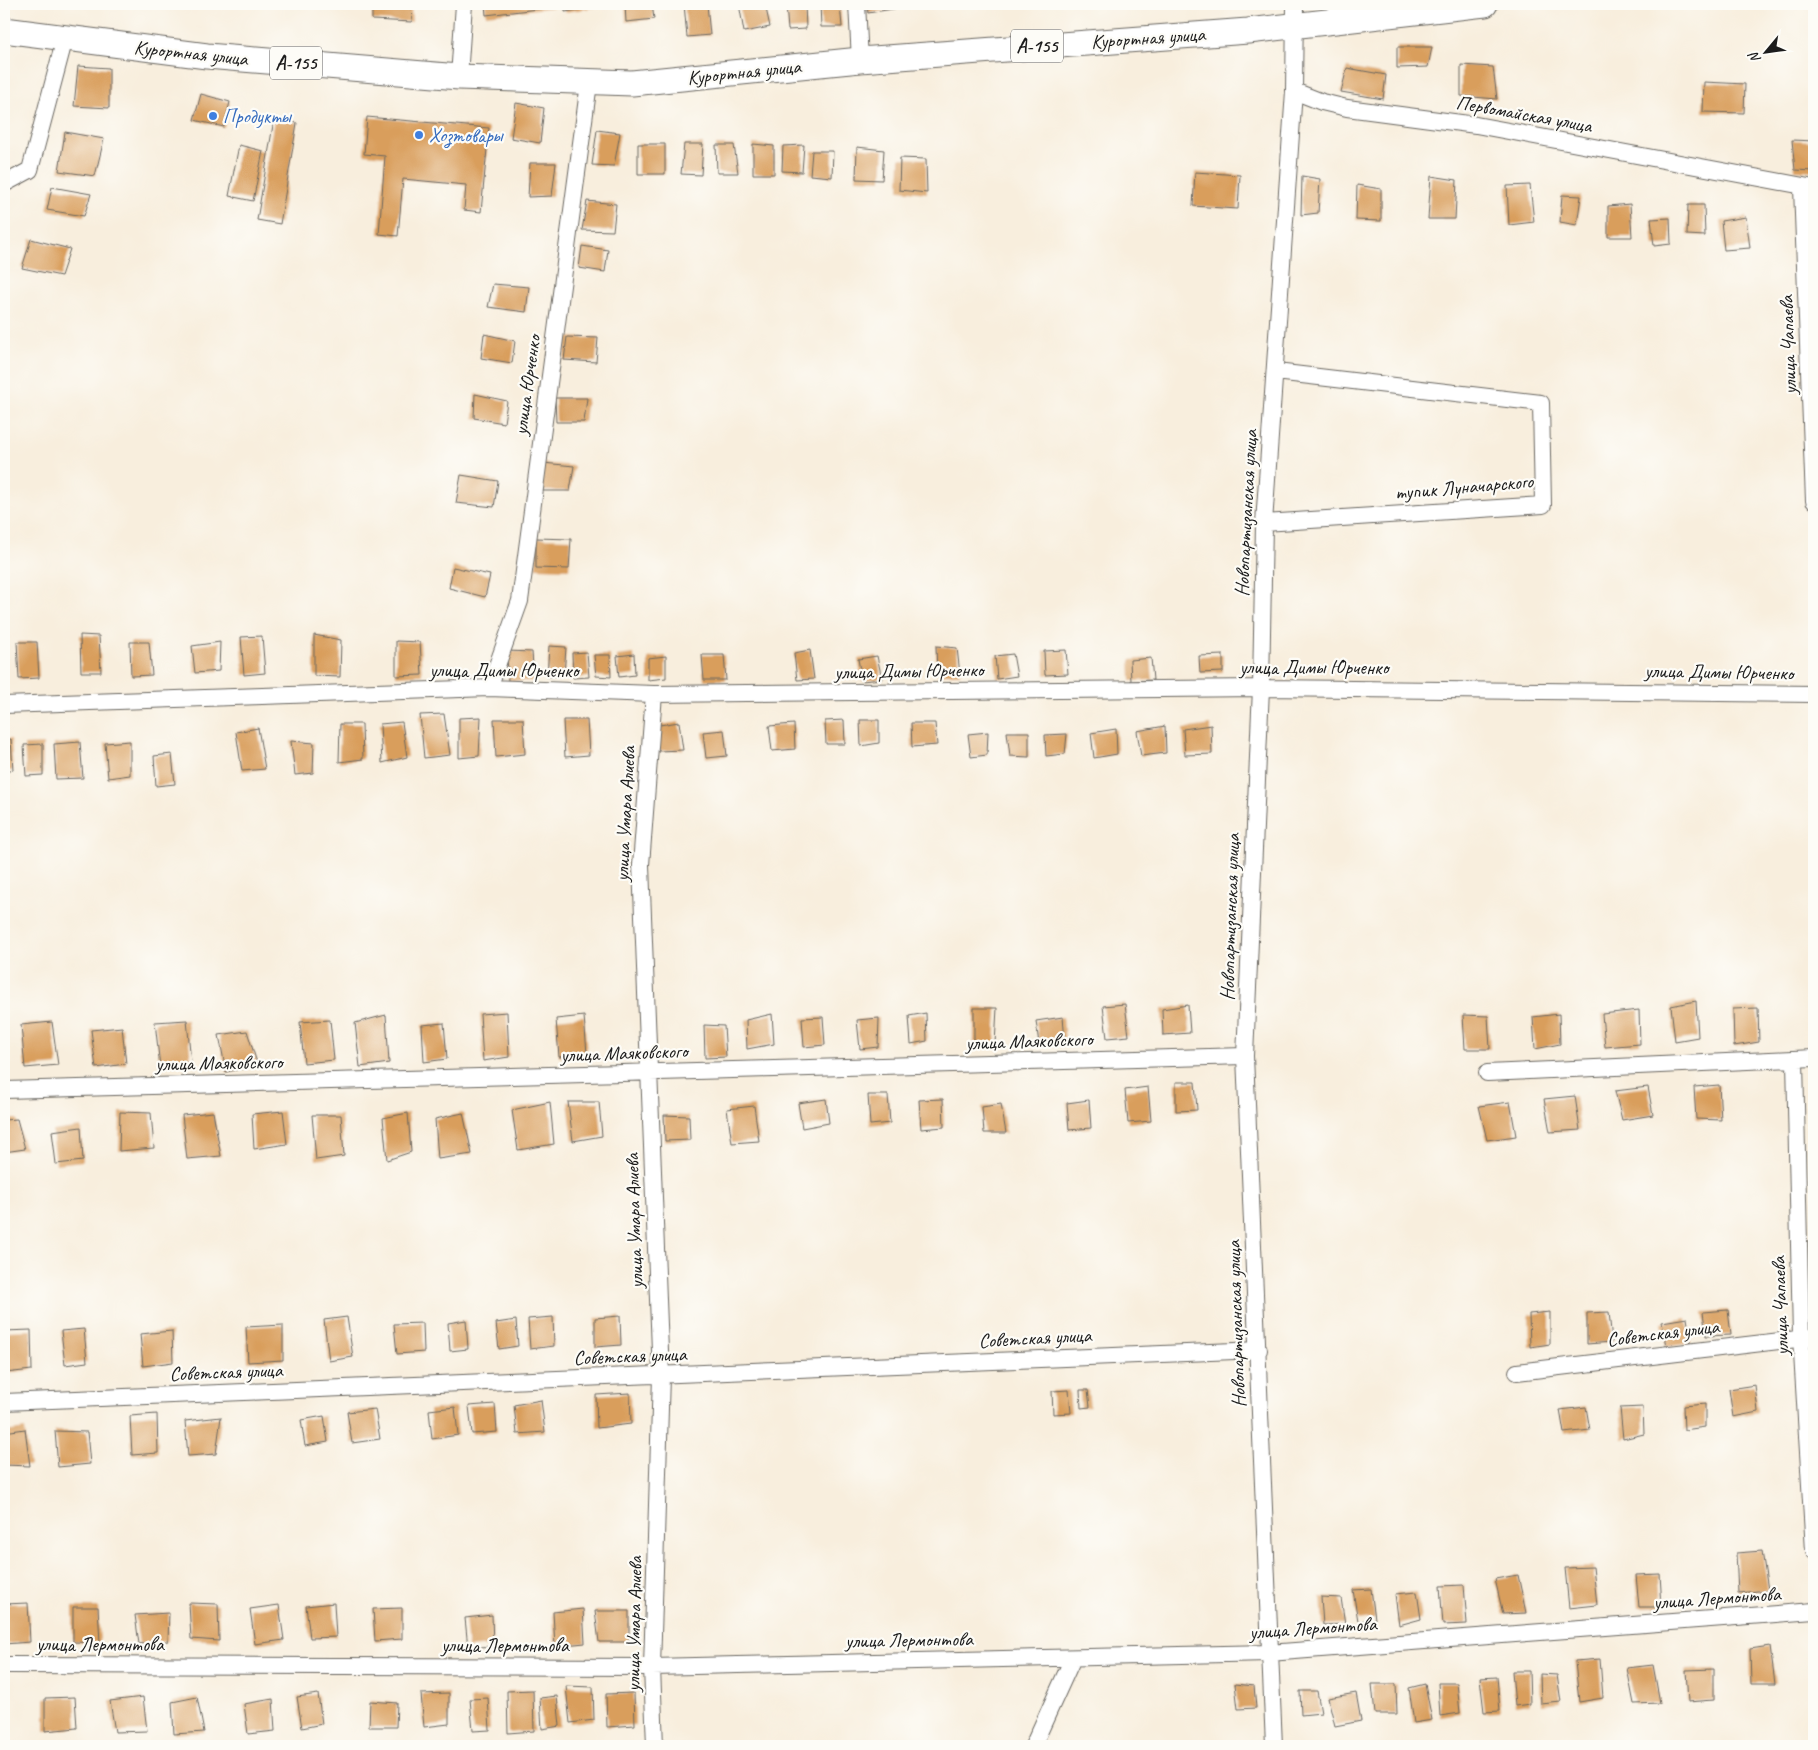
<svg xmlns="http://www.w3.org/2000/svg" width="1818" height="1750" viewBox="0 0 1818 1750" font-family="Caveat,sans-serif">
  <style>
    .building { fill: #d99e5c }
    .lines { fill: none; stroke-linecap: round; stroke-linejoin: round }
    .street-casing { stroke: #696660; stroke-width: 18 }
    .primary-casing { stroke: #696660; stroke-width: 27 }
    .street { stroke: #fff; stroke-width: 16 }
    .primary { stroke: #fff; stroke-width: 25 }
    .shop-dot { fill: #3f7fe0; stroke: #fdfcf7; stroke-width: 2 }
    .labels { text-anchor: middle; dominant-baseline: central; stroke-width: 4.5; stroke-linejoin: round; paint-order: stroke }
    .shield { fill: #fdfcf7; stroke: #605f5e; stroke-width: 1 }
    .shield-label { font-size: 19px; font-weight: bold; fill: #1c1c1c }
    .street-label { font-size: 20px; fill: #1c1c1c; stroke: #fdfcf7 }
    .shop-label { font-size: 20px; fill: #366cbe; stroke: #fdfcf7; text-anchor: start }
  </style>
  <rect width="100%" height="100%" fill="#fdfcf7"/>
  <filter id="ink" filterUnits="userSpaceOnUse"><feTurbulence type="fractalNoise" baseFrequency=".02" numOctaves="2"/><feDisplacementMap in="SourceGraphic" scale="10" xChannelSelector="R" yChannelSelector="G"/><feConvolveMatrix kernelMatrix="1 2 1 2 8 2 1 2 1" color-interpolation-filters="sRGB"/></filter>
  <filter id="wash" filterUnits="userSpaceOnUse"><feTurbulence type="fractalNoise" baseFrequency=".0096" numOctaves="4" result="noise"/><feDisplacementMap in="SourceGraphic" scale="20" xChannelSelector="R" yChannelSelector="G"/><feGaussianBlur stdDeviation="1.12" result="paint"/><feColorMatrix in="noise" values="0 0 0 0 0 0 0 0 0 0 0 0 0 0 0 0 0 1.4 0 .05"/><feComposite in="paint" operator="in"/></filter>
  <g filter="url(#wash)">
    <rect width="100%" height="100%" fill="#f8eedd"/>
    <g id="blocks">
      <path class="building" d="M171 4H197V6L172 7Z
        M287 4H315V7L287 6Z
        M372 4H411L412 22 372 20Z
        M485 4H555V7L486 15Z
        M565 4H596V7L565 12Z
        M625 4H652L654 19 626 22Z
        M684 4H707L710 35 687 37Z
        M739 4H765L770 27 744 32Z
        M786 4H805L806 29 788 30Z
        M820 4H840L842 27H821Z
        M867 4H899V8L868 13Z
        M1397 47H1432L1428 67 1397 68Z
        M1461 65 1493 67 1497 99 1461 96Z
        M78 66 109 68V108L74 106Z
        M1347 68 1386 75 1383 99 1341 92Z
        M1704 82 1745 84 1744 113 1703 112Z
        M201 94 230 102 224 127 194 120Z
        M516 103 544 108 540 143 511 138Z
        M367 117 489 128 481 212 464 210 466 185 403 179 398 236 379 234 385 156 364 154Z
        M274 119 297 123 280 224 257 220Z
        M597 130 620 133 614 166 592 165Z
        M65 132 104 139 95 176 59 171Z
        M1792 140 1814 141V171L1795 170Z
        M638 144H665V174H638Z
        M684 144H703L701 175 681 174Z
        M753 144 774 146V174H753Z
        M239 145 263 151 253 201 229 196Z
        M716 145H734L738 173H717Z
        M804 145 802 172 782 171 783 146Z
        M857 147 884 150 882 180 856 179Z
        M812 151H833L832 177 810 175Z
        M900 158 926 159 927 193 899 190Z
        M530 163H556L552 196 528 197Z
        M1195 172 1240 175 1238 209 1193 206Z
        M1302 176 1320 179 1318 213 1301 215Z
        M1431 176 1457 180 1455 219H1428Z
        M1357 185 1381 189V221L1356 220Z
        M1530 185 1534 222 1509 225 1507 186Z
        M52 187 91 194 84 216 47 210Z
        M1562 195 1581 196 1577 225 1560 222Z
        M587 201 616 204 613 231 582 230Z
        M1630 204 1632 237H1608V206Z
        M1688 205H1704L1705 236 1687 235Z
        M1746 217 1750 248 1724 250 1721 221Z
        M1670 218 1671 244 1654 246 1651 219Z
        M31 239 70 249 61 276 22 268Z
        M582 246 608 250 605 272 579 268Z
        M493 284 529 287 526 312 488 307Z
        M484 334 515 341 512 363 481 358Z
        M567 337 598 338 596 362 564 360Z
        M475 394 507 401 504 423 474 418Z
        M555 398H587L584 422H556Z
        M543 463 574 466 570 491H542Z
        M461 475 498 481 494 507 456 503Z
        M536 538 571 539 569 569 536 568Z
        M453 567 490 575 485 597 449 588Z
        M80 635 99 636 101 672H81Z
        M314 635 341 640 340 677 314 676Z
        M262 636 265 673 244 675 241 637Z
        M396 641 420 642 422 675 396 676Z
        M17 642H37L39 678 19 679Z
        M130 642H149L152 675 131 676Z
        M220 642 219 671 195 673 192 646Z
        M549 646 566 647 564 676 547 677Z
        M936 646 957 648 960 674H937Z
        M810 650 814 679 797 680 794 653Z
        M1066 650 1068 674 1045 675 1044 651Z
        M507 651 532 652 534 681H508Z
        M587 652 589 677 573 678 572 653Z
        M634 654 635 675 619 677 617 656Z
        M1013 654 1017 676 997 679 995 656Z
        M594 655H610L611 677 596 676Z
        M702 655H724L726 680H704Z
        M1223 655V672L1200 673 1199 656Z
        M666 656V678L648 680V658Z
        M877 656 882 679 862 681 858 659Z
        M1151 658 1153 680 1131 681 1130 660Z
        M444 714 450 755 424 758 420 715Z
        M481 717 479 756 459 758V718Z
        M494 719H523L525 754 496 757Z
        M563 720H587L589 755 565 757Z
        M844 720 845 744H826L825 721Z
        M860 720H879V743L861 746Z
        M402 722 407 757 382 763 380 724Z
        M679 722 683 750 658 751 653 726Z
        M911 723H935L937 745 912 747Z
        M340 724H362L363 759 339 762Z
        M794 724 795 749 772 751 769 726Z
        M1211 725 1212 754 1185 755 1183 729Z
        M1165 726 1166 753 1141 756 1137 731Z
        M258 728 265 769 242 771 236 732Z
        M1116 729 1117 754 1094 758 1091 733Z
        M724 730 727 756 706 758 703 732Z
        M988 732 987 755 971 757 968 734Z
        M1007 732H1029V757L1010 756Z
        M1067 734 1065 754 1046 756 1045 735Z
        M11 739 13 770 4 773V740Z
        M130 741V775L108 778 105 743Z
        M291 741 314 743 313 773 295 775Z
        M80 742 83 778 56 779 54 744Z
        M43 744V775L26 776 24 745Z
        M172 754 175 784 156 786 154 756Z
        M1696 1001 1698 1037 1675 1041 1671 1006Z
        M1125 1004 1129 1036 1107 1038 1103 1006Z
        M1188 1005 1190 1033 1163 1035 1162 1009Z
        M974 1008H997L995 1044 974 1045Z
        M1758 1008 1759 1042 1734 1046 1733 1009Z
        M1639 1010 1640 1044 1605 1047 1602 1014Z
        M507 1012 509 1057 483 1061 480 1014Z
        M926 1013 927 1041 911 1044 909 1016Z
        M772 1014 774 1044 747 1049 746 1020Z
        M1559 1014 1560 1044 1535 1049 1533 1017Z
        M386 1015 389 1063 360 1067 355 1023Z
        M1463 1015 1488 1016 1490 1049H1465Z
        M584 1016 587 1054 559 1057 556 1019Z
        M823 1017 825 1045 804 1047 802 1018Z
        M1063 1017 1065 1041 1039 1044 1036 1021Z
        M879 1018 878 1047 860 1049 857 1020Z
        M187 1020 191 1062 160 1067 155 1022Z
        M330 1020 334 1060 304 1063 300 1022Z
        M52 1022 58 1065 25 1068 21 1025Z
        M444 1023 447 1059 424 1062 422 1025Z
        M704 1025 724 1026 726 1057 705 1058Z
        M122 1027 126 1064 96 1068 91 1030Z
        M247 1031 258 1066 226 1072 219 1035Z
        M1176 1082H1195L1197 1110 1176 1111Z
        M1719 1085 1721 1120 1696 1119 1694 1087Z
        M1148 1087 1151 1121 1128 1123 1125 1090Z
        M1648 1087 1653 1115 1622 1120 1615 1091Z
        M868 1095H888L890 1123 870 1125Z
        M1575 1096 1580 1130 1550 1132 1544 1099Z
        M826 1099 829 1123 802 1128 798 1103Z
        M943 1099 944 1127 921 1129 919 1100Z
        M1089 1100 1091 1128 1069 1130 1067 1103Z
        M550 1102 554 1144 518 1150 512 1110Z
        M568 1102H599L602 1136 573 1141Z
        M1510 1102 1516 1136 1487 1140 1479 1106Z
        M1001 1104 1006 1133H984L982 1107Z
        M754 1106 759 1141 732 1143 727 1109Z
        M283 1111 287 1144 254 1149 252 1114Z
        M120 1112 151 1113 154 1148 119 1151Z
        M213 1112 221 1156 187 1159 182 1115Z
        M408 1113 411 1152 387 1160 383 1118Z
        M463 1113 472 1154 438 1159 435 1119Z
        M312 1115H341L344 1156 316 1160Z
        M664 1115 689 1116 690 1140 665 1141Z
        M17 1119 25 1149 4 1152V1120Z
        M81 1127 83 1161 56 1164 52 1131Z
        M1728 1310 1731 1335 1706 1336 1703 1312Z
        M1550 1312V1344L1530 1347 1529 1314Z
        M1609 1312 1612 1342 1587 1344V1313Z
        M620 1316 621 1345 595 1347V1318Z
        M347 1317 353 1357 329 1361 324 1320Z
        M553 1317 554 1346 530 1349 528 1319Z
        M1687 1318 1691 1343 1666 1347 1662 1322Z
        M466 1320 468 1349 450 1351 448 1323Z
        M516 1320 518 1346 499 1349 496 1323Z
        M423 1323 424 1352 397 1354 394 1324Z
        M283 1325V1360L248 1362 246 1327Z
        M84 1329 87 1362 65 1365 61 1331Z
        M31 1330 32 1370 5 1373 4 1331Z
        M172 1331 173 1362 143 1366 140 1334Z
        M1755 1385 1758 1412 1733 1417 1729 1389Z
        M1069 1390 1071 1413 1053 1414 1052 1391Z
        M1080 1390H1088L1090 1407 1081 1408Z
        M630 1393 631 1424 597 1428 596 1395Z
        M541 1400 545 1432 517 1434 514 1405Z
        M495 1404 497 1432 472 1434 469 1406Z
        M1705 1404V1427L1684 1430 1683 1406Z
        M455 1407 458 1435 432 1439 429 1410Z
        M1586 1407 1590 1430 1564 1433 1560 1410Z
        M1643 1407 1644 1434 1623 1439 1620 1408Z
        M375 1409 380 1439 352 1443 347 1412Z
        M157 1414 158 1453 132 1455 130 1416Z
        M324 1416 328 1442 305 1446 301 1420Z
        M221 1417 216 1454 188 1456 185 1421Z
        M25 1429 30 1466 4 1465V1432Z
        M55 1431 87 1432 90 1464 58 1467Z
        M1762 1551 1768 1590 1738 1593 1736 1553Z
        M1593 1567 1597 1605 1569 1608 1565 1568Z
        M1660 1574 1662 1607H1639L1636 1575Z
        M1518 1575 1526 1613 1503 1614 1495 1579Z
        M1464 1585 1467 1624 1443 1625 1440 1586Z
        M1371 1589 1375 1619 1358 1621 1353 1590Z
        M1417 1592 1421 1619 1399 1625 1395 1594Z
        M1321 1597 1341 1598 1345 1624 1323 1625Z
        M28 1603 30 1642 4 1644V1604Z
        M189 1603 218 1604 219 1641 191 1639Z
        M334 1603 336 1637 310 1638 306 1606Z
        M279 1605 284 1640 255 1644 250 1609Z
        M73 1607H98L100 1643 73 1642Z
        M402 1608V1639L375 1641 373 1609Z
        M583 1609 585 1643 555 1646 553 1612Z
        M595 1611H629V1642H599Z
        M169 1613 168 1641 139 1644 135 1615Z
        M492 1615 493 1646 468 1648 465 1618Z
        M1770 1646 1775 1684H1751L1750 1649Z
        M1600 1659 1603 1698 1579 1702 1575 1661Z
        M1653 1665 1660 1703 1634 1704 1627 1668Z
        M1714 1669V1700L1688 1702 1686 1670Z
        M1512 1671H1529L1530 1704 1515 1706Z
        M1540 1674 1557 1675 1561 1702 1541 1704Z
        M1497 1677 1500 1711 1484 1712 1480 1678Z
        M1438 1683H1457L1460 1713 1440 1716Z
        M1235 1684 1254 1686 1256 1708 1238 1709Z
        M1372 1684H1396L1397 1714H1375Z
        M1425 1684 1432 1720 1414 1723 1409 1688Z
        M566 1686 593 1687 594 1720 570 1723Z
        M533 1690 534 1731 508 1733 507 1691Z
        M1300 1691H1317L1321 1713 1301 1715Z
        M449 1693V1724L424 1727 421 1694Z
        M634 1693 635 1725 607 1727 606 1694Z
        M1356 1693 1361 1721 1335 1726 1328 1698Z
        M318 1694 322 1724 302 1728 297 1697Z
        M557 1696 560 1726 542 1729 540 1698Z
        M75 1697 77 1728 45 1731V1698Z
        M143 1697 147 1731 115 1732 110 1701Z
        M197 1697 204 1732 174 1734 172 1702Z
        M488 1698 490 1730 473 1731 470 1699Z
        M273 1699 275 1731 248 1734 244 1704Z
        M4 1700H7L8 1731H4Z
        M370 1701 397 1703 396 1727H369Z"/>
    </g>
  </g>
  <g filter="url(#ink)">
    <use href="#blocks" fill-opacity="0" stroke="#696660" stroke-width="1"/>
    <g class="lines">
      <g class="street-casing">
        <path id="street" d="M857 4 860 60
          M1295 4 1294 91 1322 102 1347 108 1476 125 1814 188
          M459 77 464 4
          M4 184 30 170 65 38
          M1802 188 1814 501
          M1264 523 1543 505 1541 403 1276 372
          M489 688 520 601 589 83
          M654 694 641 865 661 1376 652 1667 655 1746
          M4 705 489 688 654 694 1261 688 1814 694
          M1795 1060 1801 1337 1814 1551
          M1487 1073 1814 1058
          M4 1090 1245 1056
          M1517 1372 1814 1337
          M4 1402 1259 1350
          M4 1665 652 1667 1269 1653 1814 1611
          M1033 1746 1073 1658
          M1274 1746 1245 1056 1261 688 1264 523 1294 91"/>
      </g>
      <g class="primary-casing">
        <path id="primary" d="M4 30 207 56 459 77 632 83 860 60 1248 31 1485 4"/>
      </g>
      <use href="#street" class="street"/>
      <use href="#primary" class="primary"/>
    </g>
  </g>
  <g class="shop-dot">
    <circle cx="213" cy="116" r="5"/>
    <circle cx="419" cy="135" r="5"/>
  </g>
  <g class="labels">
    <g class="shield">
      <rect x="1011" y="29.5" width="52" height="33" rx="4"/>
      <rect x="270" y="46.5" width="52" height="33" rx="4"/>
    </g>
    <g class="shield-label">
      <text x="1037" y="46">А-155</text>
      <text x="296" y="63">А-155</text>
    </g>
    <g class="street-label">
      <text transform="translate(1148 38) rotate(-4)">Курортная улица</text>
      <text transform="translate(191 53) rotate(6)">Курортная улица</text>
      <text transform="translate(744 72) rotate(-6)">Курортная улица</text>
      <text transform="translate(1524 114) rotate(10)">Первомайская улица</text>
      <text transform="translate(1788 345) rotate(-92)">улица Чапаева</text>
      <text transform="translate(527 385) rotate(-82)">улица Юрченко</text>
      <text transform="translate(1464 487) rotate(-5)">тупик Луначарского</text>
      <text transform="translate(1246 513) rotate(-87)">Новопартизанская улица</text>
      <text x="1314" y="667">улица Димы Юрченко</text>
      <text x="504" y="670">улица Димы Юрченко</text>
      <text transform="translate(909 671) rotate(-1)">улица Димы Юрченко</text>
      <text transform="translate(1719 672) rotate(1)">улица Димы Юрченко</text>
      <text transform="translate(625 814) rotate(-87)">улица Умара Алиева</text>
      <text transform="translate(1230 917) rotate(-88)">Новопартизанская улица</text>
      <text transform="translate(1029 1041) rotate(-2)">улица Маяковского</text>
      <text transform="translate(624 1053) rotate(-2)">улица Маяковского</text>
      <text transform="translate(219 1063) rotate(-1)">улица Маяковского</text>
      <text transform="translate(634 1221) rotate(-92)">улица Умара Алиева</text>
      <text transform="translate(1780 1306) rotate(-92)">улица Чапаева</text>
      <text transform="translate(1236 1324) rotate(-92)">Новопартизанская улица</text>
      <text transform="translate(1663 1333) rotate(-7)">Советская улица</text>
      <text transform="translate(1035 1338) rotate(-3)">Советская улица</text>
      <text transform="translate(630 1356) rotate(-2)">Советская улица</text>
      <text transform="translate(226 1372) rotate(-2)">Советская улица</text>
      <text transform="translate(1717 1598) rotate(-4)">улица Лермонтова</text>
      <text transform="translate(634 1624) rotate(-89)">улица Умара Алиева</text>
      <text transform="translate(1313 1628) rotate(-4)">улица Лермонтова</text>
      <text transform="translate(909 1640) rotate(-1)">улица Лермонтова</text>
      <text x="100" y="1644">улица Лермонтова</text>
      <text x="505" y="1645">улица Лермонтова</text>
    </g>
    <g class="shop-label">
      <text x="223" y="116">Продукты</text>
      <text x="429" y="135">Хозтовары</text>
    </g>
  </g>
  <rect width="1818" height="1750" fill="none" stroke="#fdfcf7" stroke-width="20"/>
  <g transform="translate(1766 52) rotate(241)" stroke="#fdfcf7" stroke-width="4" paint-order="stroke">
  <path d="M0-4L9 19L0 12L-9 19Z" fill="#1c1c1c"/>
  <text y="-8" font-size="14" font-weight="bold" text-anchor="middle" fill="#1c1c1c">N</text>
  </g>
</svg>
